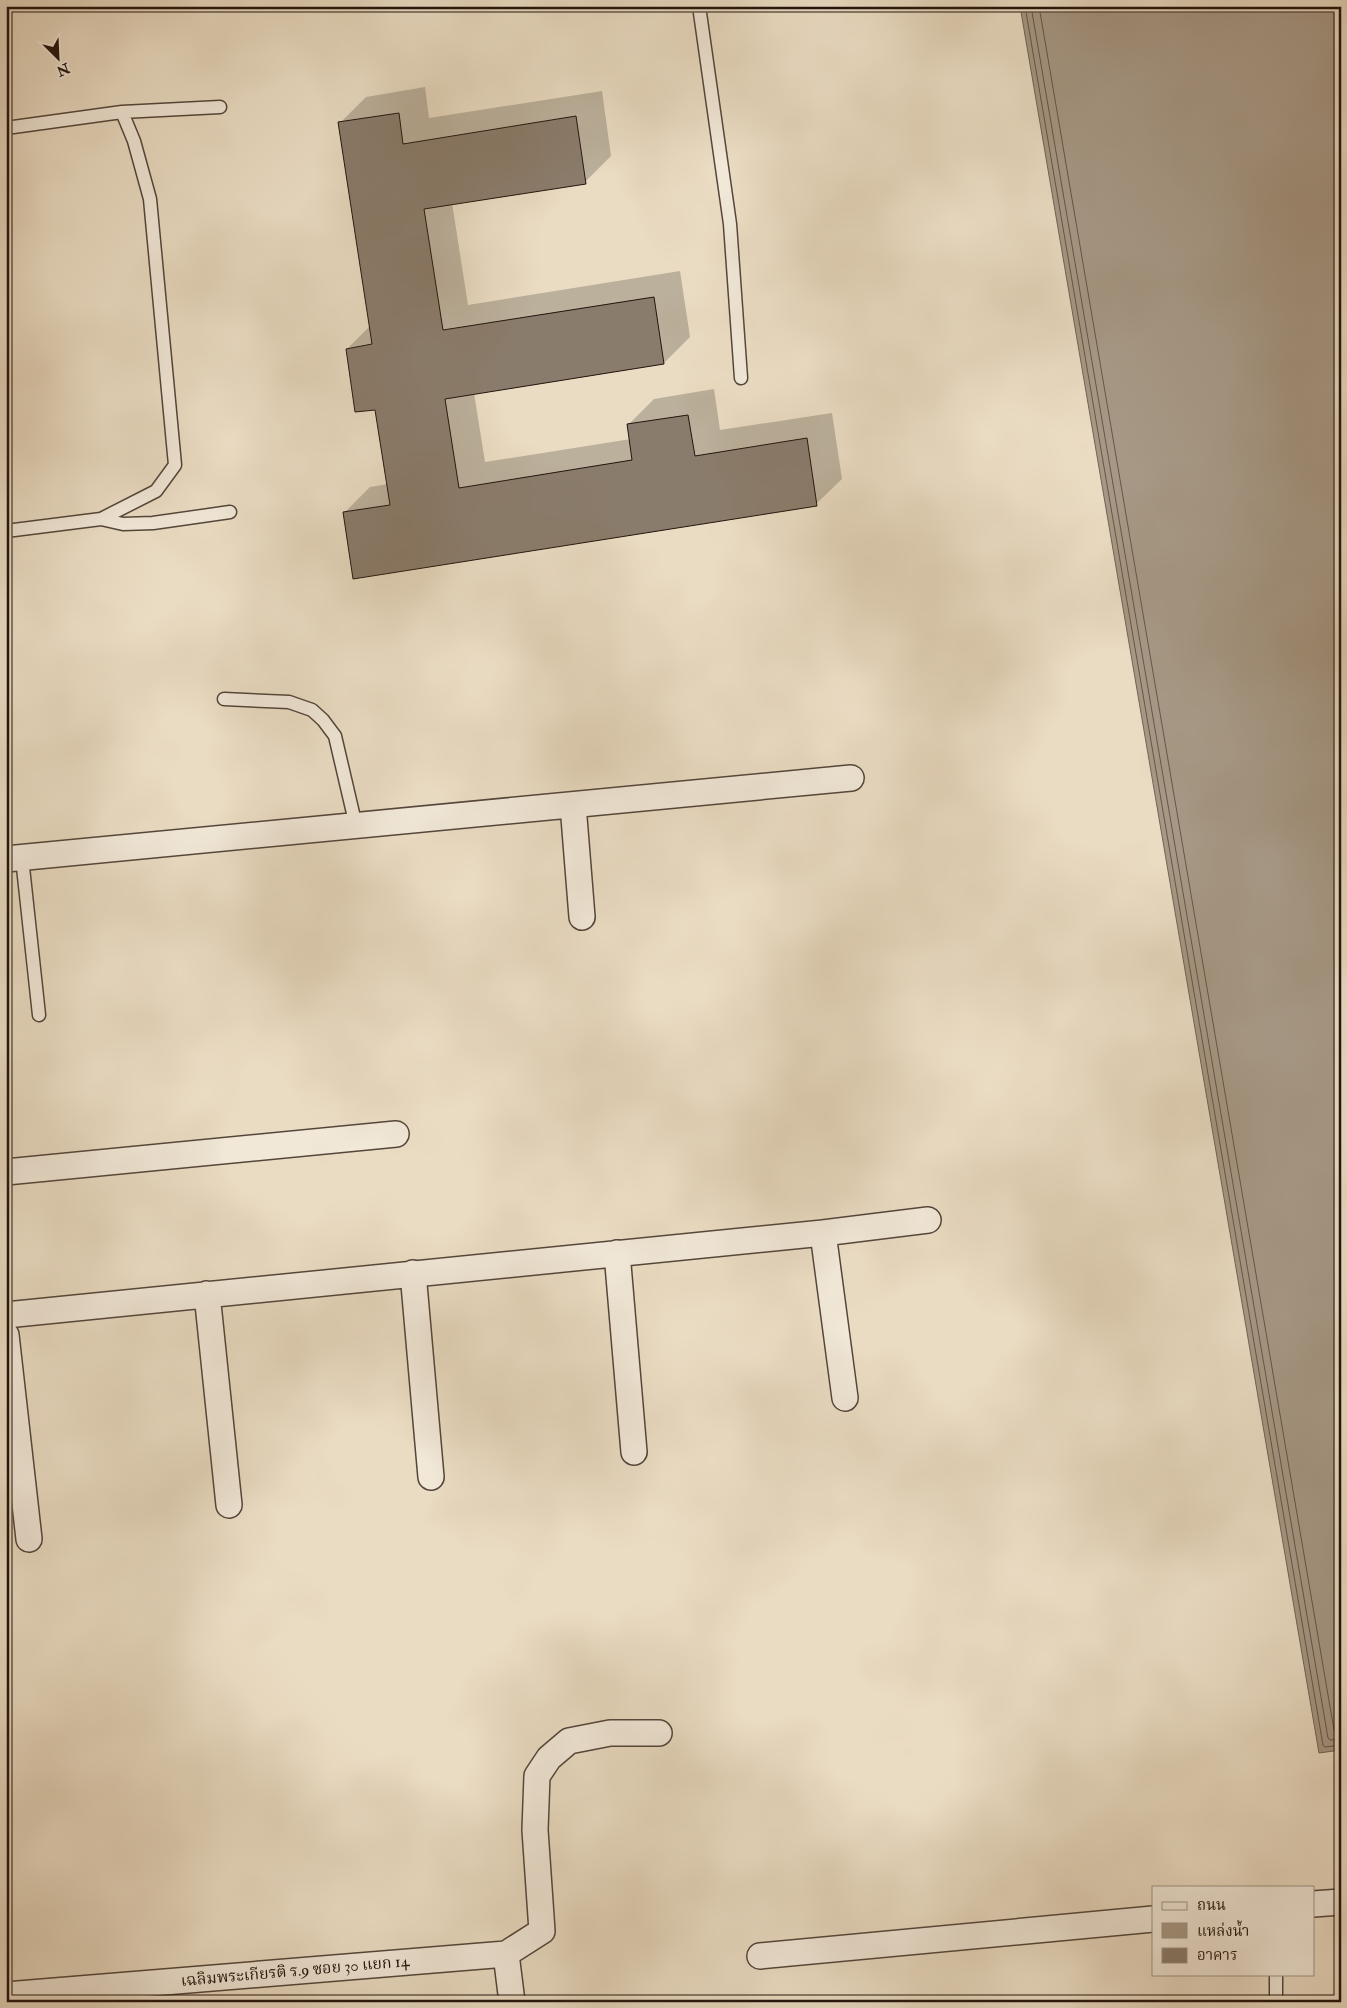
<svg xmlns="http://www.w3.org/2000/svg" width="1347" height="2008" viewBox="0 0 1347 2008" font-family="'IM FELL Double Pica','Noto Serif Thai',serif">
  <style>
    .water { fill: #a69885; stroke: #716355 }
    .shadow { fill: #0003 }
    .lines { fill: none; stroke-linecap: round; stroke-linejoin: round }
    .shore { stroke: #64564a; stroke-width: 1 }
    .building { fill: #8a7c6c; stroke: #22140e }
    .service-casing { stroke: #54463b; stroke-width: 15 }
    .minor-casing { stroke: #54463b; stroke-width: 28 }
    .service { stroke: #f1e8d8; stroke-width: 12 }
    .minor { stroke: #f1e8d8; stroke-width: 25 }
    .labels { text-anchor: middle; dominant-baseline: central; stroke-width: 5; stroke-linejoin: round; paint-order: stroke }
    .street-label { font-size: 16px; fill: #22140e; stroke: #f1e8d8 }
  </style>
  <rect width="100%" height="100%" fill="#eadcc3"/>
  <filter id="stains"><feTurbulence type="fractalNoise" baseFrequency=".004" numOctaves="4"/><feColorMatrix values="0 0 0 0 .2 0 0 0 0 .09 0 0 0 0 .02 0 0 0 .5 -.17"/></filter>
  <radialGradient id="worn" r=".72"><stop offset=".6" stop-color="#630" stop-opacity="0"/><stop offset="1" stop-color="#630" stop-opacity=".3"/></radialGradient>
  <path class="water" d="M1020 6H1341V1750L1319 1753Z"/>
  <path class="shadow" d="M425 87 429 118 602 91 611 156 585 182 452 203 468 305 680 271 690 337 664 363 474 393 485 462 631 439 628 425 654 399 714 389 720 430 832 413 842 479 816 504 344 513 370 487 388 484 376 408 347 349 371 325 340 123 366 97Z"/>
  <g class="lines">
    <path class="shore" d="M1025 6 1323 1745 1325 1747 1341 1745
      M1031 6 1328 1738 1330 1740 1341 1739
      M1039 6 1334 1730 1341 1731"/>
  </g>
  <path class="building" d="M399 113 403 144 576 116 586 184 424 209 443 330 654 297 664 364 445 399 459 488 632 460 627 424 688 415 695 456 807 438 817 506 353 579 343 512 390 505 375 410 355 412 346 349 372 344 338 122Z"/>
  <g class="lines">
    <g class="service-casing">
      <path id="service" d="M699 6 730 224 741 378
        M122 112 220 107
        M6 128 122 112 134 141 150 199 175 465 156 491 101 519 6 531
        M101 519 123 524 153 523 230 512
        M224 699 289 702 312 710 323 720 335 736 356 826
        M22 858 39 1015
        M1276 1974V2002"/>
    </g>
    <g class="minor-casing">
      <path id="minor" d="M573 805 582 917
        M6 859 851 778
        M6 1172 396 1134
        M823 1233 845 1398
        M617 1253 634 1452
        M413 1273 431 1477
        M207 1294 229 1505
        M6 1315 823 1233 928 1220
        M6 1335 29 1539
        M1313 1904 1341 1902
        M506 1954 542 1931 535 1830 537 1776 549 1758 569 1741 610 1733H659
        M760 1956 1153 1919
        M6 1995 506 1954 512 2002"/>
    </g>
    <use href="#service" class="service"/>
    <use href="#minor" class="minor"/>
  </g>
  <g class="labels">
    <g class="street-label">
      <text transform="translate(295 1971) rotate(-5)">เฉลิมพระเกียรติ ร.9 ซอย 30 แยก 14</text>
    </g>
  </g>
  <rect width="1347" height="2008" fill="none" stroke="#eadcc3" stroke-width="25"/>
  <rect x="8" y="8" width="1332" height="1993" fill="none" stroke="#22140e" stroke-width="2.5"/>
  <rect x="12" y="12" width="1322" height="1983" fill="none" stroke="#22140e"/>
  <rect x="1152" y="1886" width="162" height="90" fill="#f1e8d8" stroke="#9e9387"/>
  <rect x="1162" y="1902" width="25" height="8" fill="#f1e8d8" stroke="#9e9387"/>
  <text x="1197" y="1910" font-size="15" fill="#22140e">ถนน</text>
  <rect x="1162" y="1923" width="25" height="15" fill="#a69885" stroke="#9e9387"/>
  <text x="1197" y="1936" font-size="15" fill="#22140e">แหล่งน้ำ</text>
  <rect x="1162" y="1948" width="25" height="15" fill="#8a7c6c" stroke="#9e9387"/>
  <text x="1197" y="1960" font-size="15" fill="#22140e">อาคาร</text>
  <g transform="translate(58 58) rotate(156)" stroke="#f1e8d8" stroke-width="4" paint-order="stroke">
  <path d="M0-4L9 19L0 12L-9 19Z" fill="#22140e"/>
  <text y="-8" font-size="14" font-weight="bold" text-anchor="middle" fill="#22140e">N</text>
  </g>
  <rect width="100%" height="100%" filter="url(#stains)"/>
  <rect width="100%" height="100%" fill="url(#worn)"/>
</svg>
